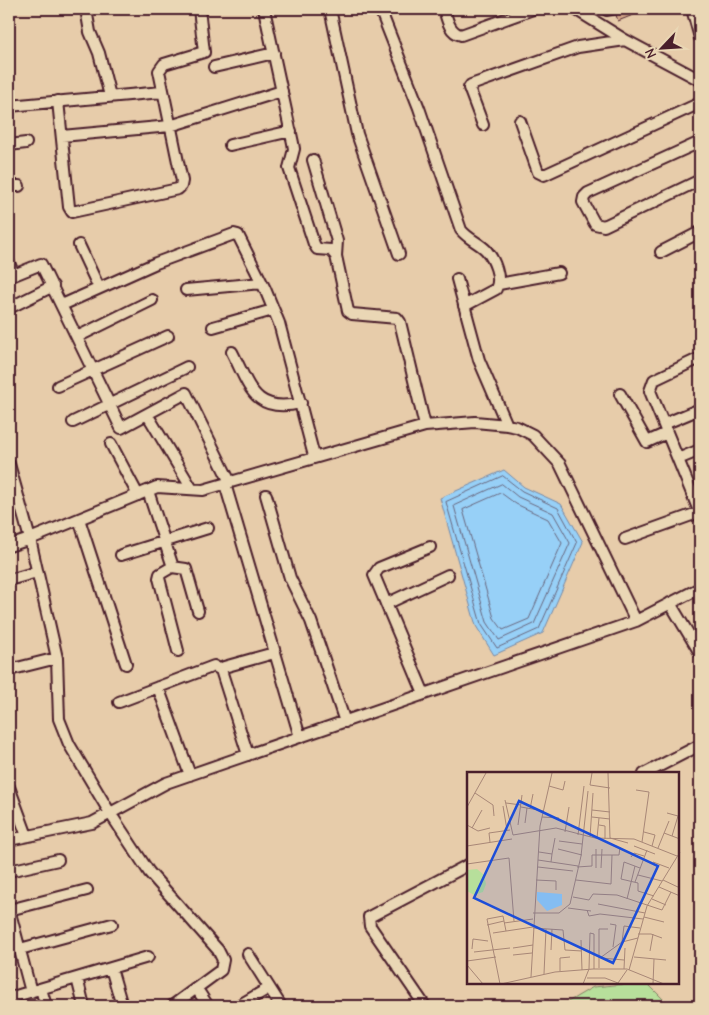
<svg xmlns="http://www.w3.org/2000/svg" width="709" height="1015" viewBox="0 0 709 1015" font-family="'Comic Neue',sans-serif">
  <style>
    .green { fill: #b7df9b; stroke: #807f63 }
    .water { fill: #97d0f7; stroke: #7889a5 }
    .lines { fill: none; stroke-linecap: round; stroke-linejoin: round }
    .shore { stroke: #69667d; stroke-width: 1 }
    .building { fill: #d6a88a; stroke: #4a1f2b }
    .minor-casing { stroke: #4a1f2b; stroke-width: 14 }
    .minor { stroke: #ead7b5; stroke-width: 10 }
    .inset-road { fill: none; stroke: #a88777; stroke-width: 1 }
    .view { fill: #1d4ed8; fill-opacity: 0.15; stroke: #1d4ed8; stroke-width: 2.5 }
    .inset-edge { fill: none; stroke: #4a1f2b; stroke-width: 2.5 }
  </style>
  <rect width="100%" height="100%" fill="#e7ccaa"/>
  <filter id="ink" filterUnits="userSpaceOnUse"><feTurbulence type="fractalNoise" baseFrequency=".02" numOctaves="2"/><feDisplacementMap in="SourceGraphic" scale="10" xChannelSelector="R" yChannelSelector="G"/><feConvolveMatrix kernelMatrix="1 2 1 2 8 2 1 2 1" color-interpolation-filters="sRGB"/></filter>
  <g filter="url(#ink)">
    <path class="green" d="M625 984H648L670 1006H561L593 987Z"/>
    <path class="water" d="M504 470 524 487 561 504 583 542 543 633 494 655 476 626 440 498Z"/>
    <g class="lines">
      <path class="shore" d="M503 476 522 491 558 508 577 543 539 629 497 648 481 624 446 502Z
        M502 484 518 497 553 513 570 543 534 624 499 640 487 622 454 506Z
        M501 493 516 504 548 519 562 543 529 619 503 630 494 618 463 510Z"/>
    </g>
    <path class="building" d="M619 9H648L618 21 616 15Z"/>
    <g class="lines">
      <g class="minor-casing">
        <path id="minor" d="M86 9 90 32 99 53 110 96
          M264 9 293 143 294 149 289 168 314 244 317 249 331 250 336 256 348 311 352 314 397 318 400 322 425 426
          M330 9 357 134 399 254
          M380 9 419 108 461 230C468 239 478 242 486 250 494 259 502 278 496 289L464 306
          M444 9C447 19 449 32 461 35L533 9
          M575 9 625 40 700 80
          M692 9 700 38
          M607 10 612 9
          M214 67 274 53
          M58 101 69 207 72 212 178 189 181 186 182 181 159 71 164 64 204 52 199 9
          M9 106 162 92
          M520 121 538 172 544 175 700 103
          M483 125 469 88 471 85 578 47 625 40
          M62 136 170 126 282 91
          M700 142 588 193 584 197 583 202 595 224 604 226 700 180
          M9 145 26 143
          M230 145 291 131
          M313 160 337 241 336 256
          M9 186H19
          M79 245 99 288
          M661 252 700 232
          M9 263 14 275
          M9 277 41 264 121 428 186 393 230 482
          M457 279 479 360 507 425
          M499 284 559 273
          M186 290 262 283
          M62 305 156 263 234 234 238 235 265 289 279 323 314 456
          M9 308 53 286
          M213 327 273 310
          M77 337 152 300
          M232 352C250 387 254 414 301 403
          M700 358 654 380 650 391 700 513
          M58 386 168 336
          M620 394 647 442 667 433
          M147 414 192 489
          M73 422 187 367
          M664 424 700 409
          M111 444 138 495
          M678 459 700 450
          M9 464 30 539 57 658 59 719 69 744 110 813 149 872 218 950 223 960 221 970 172 1006
          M225 484 300 737
          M148 491 172 564V567L160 574 159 578 178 651
          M266 495 290 578 311 621 345 722
          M79 519 126 664
          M625 539 700 512
          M9 546 30 539 157 487 203 490 425 426 475 422 507 425 517 427 533 435 560 464 636 621
          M121 555 208 528
          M172 567 186 569 198 611
          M9 580 37 572
          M670 603 700 653
          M386 604 448 575
          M9 670 57 658
          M158 687 190 775
          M424 694 374 575 379 568 430 547
          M119 702 214 666 221 670
          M248 755 221 670 224 667 274 653
          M644 774 700 745
          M9 787 27 836
          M9 840 92 823 166 783 636 621 700 588
          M9 871 58 860
          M9 909 31 992
          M9 910 87 890
          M20 949 112 924
          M248 954 281 1006
          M111 968 122 1006
          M77 978 84 1006
          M41 989 46 1006
          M197 989 208 1006
          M9 998 148 957
          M238 1006 269 988
          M425 1006 370 926 369 917 468 865"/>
      </g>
      <use href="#minor" class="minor"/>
    </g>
  </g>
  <g transform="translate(467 772)">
    <rect width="212" height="212" fill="#e7ccaa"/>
    <path d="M10 97 17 103 19 112 16 120 7 123 0 119V98Z" fill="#b7df9b"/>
    <path d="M70 120 95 122V133L80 139 70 128Z" fill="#97d0f7"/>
    <path class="inset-road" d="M125 1 123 13 143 16M141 1 143 66 161 71M82 14 96 18 98 9M169 18 182 20 175 70M8 21 26 33 27 44M38 28 46 63 89 56 128 66 167 67 210 84M39 31 54 33M36 34 40 58M0 35 19 1M54 35 77 39M63 37 66 22M125 38 143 40M200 41 211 44 205 64M75 45 92 46M125 45 143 47M58 51 60 36M0 53 11 59 23 56M51 53 55 23M132 53 138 54V67M5 56 15 38M98 60 102 35M177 60 188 63 185 74M197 61 213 67M111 63 117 14M123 65 126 21M130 66 132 46M92 69 115 72M23 70 22 61 43 58M0 74 45 67M167 74 188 82M191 76 202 49M91 77 115 83M129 77V96M72 80 85 82 84 90M85 82 88 66M164 85 167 81 177 84M71 88 111 94M186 90 202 96M0 92 42 86 47 149M71 95 106 99M110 95 125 94V83H152L153 75M134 96 135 77M173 96 157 90 154 107 171 111V119L187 124M171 103 195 109M69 108 89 109V118M109 108 144 112 145 83M196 108 213 116M168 110 180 78M192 115 213 124M106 125 122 128 126 122 150 123 195 138 204 120M160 127 168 94M185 127 199 133M131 132 178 141M101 136 124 139M120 138 122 144 133 142 176 147M66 141H92L103 132 114 84 121 19M177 145 197 150M37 151 66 147M143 152 149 153 146 175M20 153 37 149M66 156 96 158 98 178 115 179M26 161 66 155M171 162H184L195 166M114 168 115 198M155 170 157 154 173 156M46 176 66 173M5 177 6 167 21 169M84 178 85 157M183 179 186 162M7 180 43 176M46 183 65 181M167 185 199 188M133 186 155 170 171 166M134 186 157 188M0 189 29 185M0 193 16 212M132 196V157H141M157 197 158 176M162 198 180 134 213 80M93 199V186L103 185M77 202 79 157M64 205 73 54 85 1M120 206H138L151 211M151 211 160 198M33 212 20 147 36 144 39 159M34 212 88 200 126 197H160L197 212M116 212 122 197 123 161 127 162V197M186 212 187 187"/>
    <path class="view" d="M52 29 191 94 146 191 7 126Z"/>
    <rect width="212" height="212" class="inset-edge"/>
  </g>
  <rect width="709" height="1015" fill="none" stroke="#ead7b5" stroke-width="30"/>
  <rect x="15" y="15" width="679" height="985" fill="none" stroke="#4a1f2b" stroke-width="2" filter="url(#ink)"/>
  <g transform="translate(662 48) rotate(245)" stroke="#ead7b5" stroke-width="4" paint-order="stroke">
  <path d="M0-4L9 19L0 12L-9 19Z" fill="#4a1f2b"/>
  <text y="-8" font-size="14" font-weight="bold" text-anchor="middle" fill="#4a1f2b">N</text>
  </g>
</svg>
